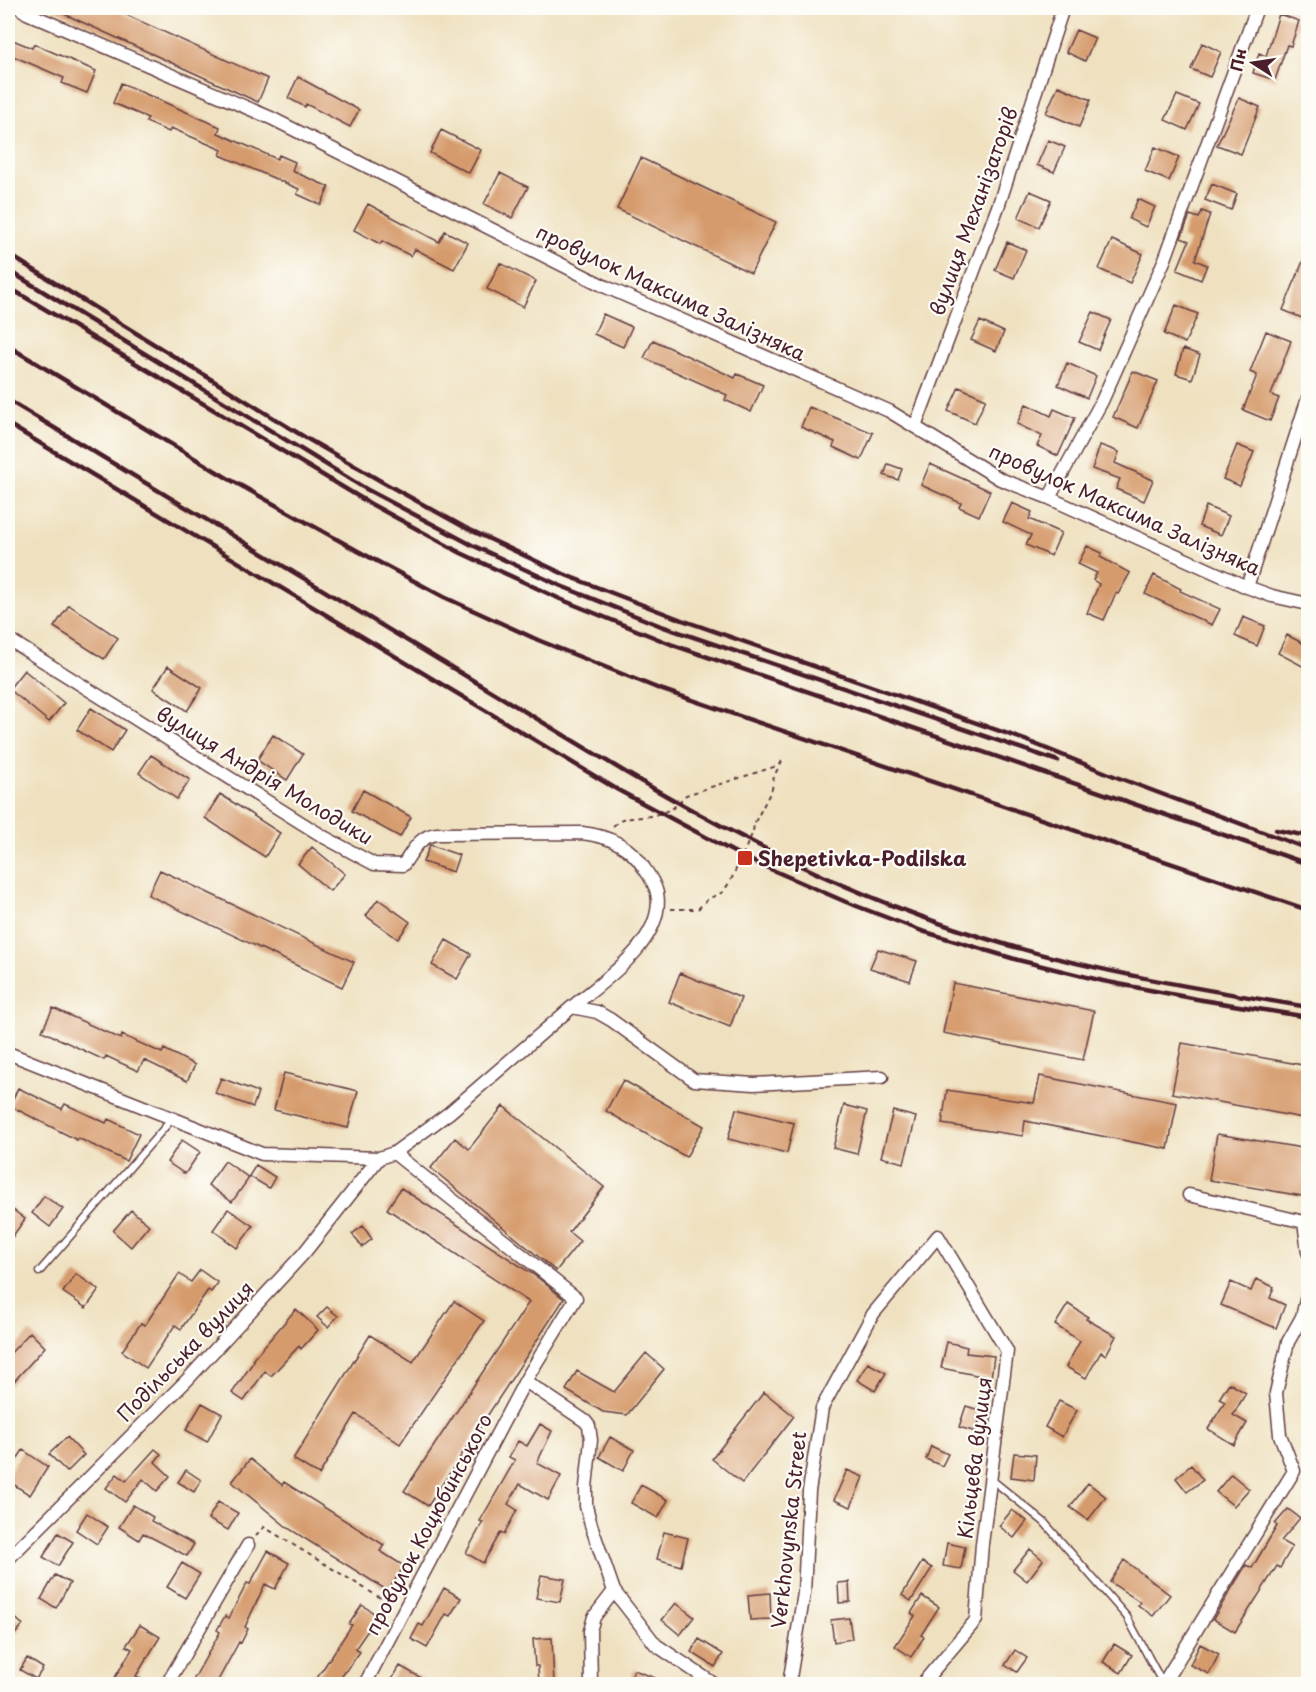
<svg xmlns="http://www.w3.org/2000/svg" width="1316" height="1692" viewBox="0 0 1316 1692" font-family="'Playpen Sans',sans-serif">
  <style>
    .building { fill: #d69b6d }
    .lines { fill: none; stroke-linecap: round; stroke-linejoin: round }
    .service-casing { stroke: #633c41; stroke-width: 9 }
    .minor-casing { stroke: #633c41; stroke-width: 15 }
    .path { stroke: #633c41; stroke-width: 2; stroke-dasharray: 4.5 4.5; stroke-linecap: butt }
    .service { stroke: #fff; stroke-width: 6 }
    .minor { stroke: #fff; stroke-width: 12 }
    .rail { stroke: #4a1f2b; stroke-width: 4.5 }
    .poi-dot { fill: #c8321e; stroke: #fdfcf7; stroke-width: 2 }
    .labels { text-anchor: middle; dominant-baseline: central; stroke-width: 4.5; stroke-linejoin: round; paint-order: stroke }
    .street-label { font-size: 20px; fill: #4a1f2b; stroke: #fdfcf7 }
    .poi-label { font-size: 20px; font-weight: bold; fill: #4a1f2b; stroke: #fdfcf7; text-anchor: start }
  </style>
  <rect width="100%" height="100%" fill="#fdfcf7"/>
  <filter id="ink" filterUnits="userSpaceOnUse"><feTurbulence type="fractalNoise" baseFrequency=".0167" numOctaves="2"/><feDisplacementMap in="SourceGraphic" scale="12" xChannelSelector="R" yChannelSelector="G"/><feConvolveMatrix kernelMatrix="1 2 1 2 8 2 1 2 1" color-interpolation-filters="sRGB"/></filter>
  <filter id="wash" filterUnits="userSpaceOnUse"><feTurbulence type="fractalNoise" baseFrequency=".008" numOctaves="4" result="noise"/><feDisplacementMap in="SourceGraphic" scale="24" xChannelSelector="R" yChannelSelector="G"/><feGaussianBlur stdDeviation="1.35" result="paint"/><feColorMatrix in="noise" values="0 0 0 0 0 0 0 0 0 0 0 0 0 0 0 0 0 1.4 0 .05"/><feComposite in="paint" operator="in"/></filter>
  <g filter="url(#wash)">
    <rect width="100%" height="100%" fill="#efe1c0"/>
    <g id="blocks">
      <path class="building" d="M51 8H111L268 79 258 102Z
        M1279 14 1299 21 1291 46 1287 45 1275 80 1253 73 1259 53 1266 56Z
        M1076 30 1095 38 1085 61 1066 52Z
        M8 38 32 48 34 44 96 71 87 93 62 83 64 78 8 54Z
        M1202 43 1221 52 1210 77 1191 69Z
        M298 77 359 110 350 127 306 104 305 107 288 98Z
        M121 83 220 127 218 133 277 159 279 155 295 162 292 171 329 187 321 205 297 194 299 189 220 155 222 150 171 128 169 132 146 122 148 118 113 103Z
        M1058 86 1091 100 1079 127 1046 113Z
        M1177 95 1199 104 1187 130 1165 120Z
        M1239 98 1260 107 1241 154 1217 145Z
        M441 130 481 150 469 173 430 153Z
        M1048 140 1065 147 1054 172 1037 165Z
        M1155 147 1179 157 1169 181 1145 171Z
        M641 158 776 222 751 273 617 209Z
        M500 173 528 187 512 218 484 204Z
        M1212 184 1237 194 1231 210 1205 200Z
        M1030 191 1051 200 1039 227 1018 218Z
        M1138 199 1155 207 1146 227 1129 219Z
        M368 204 439 242 445 231 468 243 454 269 415 249 411 256 382 241 380 244 354 230Z
        M1202 211 1210 214 1195 260 1207 265 1201 280 1177 270 1189 241 1181 238 1190 215 1199 218Z
        M1112 240 1143 254 1130 283 1099 269Z
        M1007 242 1026 250 1014 278 995 270Z
        M1308 249V304L1302 318 1283 310Z
        M500 263 536 281 523 307 487 289Z
        M1176 305 1198 314 1185 343 1164 334Z
        M1093 312 1111 320 1098 350 1079 342Z
        M603 314 632 327 623 347 594 334Z
        M980 321 1004 332 996 351 971 340Z
        M1266 331 1291 341 1271 395 1279 398 1270 421 1243 410 1257 375 1250 372Z
        M653 340 735 378 737 374 763 385 751 412 725 400 727 395 644 358Z
        M1183 349 1200 355 1192 379 1176 374Z
        M1067 363 1096 376 1087 398 1058 385Z
        M1133 371 1158 381 1138 428 1113 417Z
        M959 387 986 399 975 423 948 411Z
        M1026 404 1051 416 1054 409 1075 418 1058 456 1037 446 1042 436 1017 424Z
        M809 407 873 433 861 460 833 447 835 442 801 427Z
        M1100 445 1119 452 1115 463 1153 480 1144 501 1116 489 1120 479 1092 469Z
        M1237 445 1254 452 1240 486 1223 479Z
        M888 464 902 469 898 480 884 475Z
        M930 464 990 491 979 516 959 507 961 503 921 485Z
        M1012 503 1032 512 1029 519 1061 533 1051 556 1026 545 1031 535 1003 522Z
        M1206 506 1229 516 1221 535 1199 526Z
        M1087 546 1102 553 1100 557 1130 573 1118 594 1116 593 1104 620 1087 613 1099 584 1093 580 1097 573 1078 564Z
        M1154 575 1181 589 1180 591 1220 609 1212 625 1145 594Z
        M69 605 118 638 104 659 54 627Z
        M1243 617 1265 626 1257 646 1235 636Z
        M1287 635 1308 646V669L1278 653Z
        M168 666 202 688 187 711 153 689Z
        M24 670 64 703 49 722 9 689Z
        M91 708 125 730 111 752 77 730Z
        M273 735 303 754 287 780 257 760Z
        M151 755 190 780 177 799 139 773Z
        M363 790 411 817 400 837 352 811Z
        M220 794 280 833 265 857 205 818Z
        M430 845 459 855 453 872 423 862Z
        M312 847 345 874 330 891 298 864Z
        M160 870 354 962 342 987 148 895Z
        M378 899 410 922 398 939 366 916Z
        M446 940 471 954 457 979 432 965Z
        M878 949 917 961 910 981 870 968Z
        M680 973 741 998 730 1027 669 1002Z
        M953 983 1094 1011 1083 1060 943 1033Z
        M53 1008 121 1039 122 1035 162 1053 164 1049 195 1065 187 1081 144 1060 138 1071 106 1056 104 1060 42 1031Z
        M1182 1043 1308 1066V1119L1172 1093Z
        M284 1073 358 1091 348 1128 274 1110Z
        M1040 1076 1177 1103 1168 1149 1025 1121 1023 1136 942 1124 947 1090 1034 1103Z
        M221 1078 258 1092 253 1107 215 1093Z
        M623 1080 704 1126 686 1157 606 1111Z
        M18 1088 62 1109 65 1104 106 1123 108 1119 139 1134 126 1161 78 1138 77 1140 10 1106Z
        M844 1105 867 1111 857 1154 833 1148Z
        M503 1106 604 1187 569 1232 580 1241 556 1271 431 1168 455 1138 469 1149Z
        M736 1109 794 1123 787 1153 728 1139Z
        M893 1111 916 1117 904 1163 881 1157Z
        M1217 1134 1308 1149V1197L1209 1180Z
        M182 1140 200 1152 185 1174 167 1162Z
        M225 1161 249 1178 232 1202 208 1185Z
        M256 1165 275 1177 269 1188 249 1176Z
        M401 1188 537 1277 564 1299 428 1506 404 1491 529 1302 387 1209Z
        M44 1196 63 1209 50 1227 32 1213Z
        M8 1206 25 1219 8 1243Z
        M228 1209 253 1226 237 1248 213 1230Z
        M131 1210 149 1225 131 1247 113 1231Z
        M363 1226 372 1239 362 1247 352 1234Z
        M200 1270 218 1283 211 1292 208 1290 181 1329 175 1325 146 1368 122 1351 141 1323 145 1325 179 1274 191 1282Z
        M76 1274 99 1290 86 1308 63 1292Z
        M1256 1279 1274 1287 1270 1298 1285 1305 1276 1328 1221 1305 1231 1282 1251 1291Z
        M454 1301 484 1321 400 1444 356 1414 319 1475 293 1459 370 1335 413 1362Z
        M1068 1304 1088 1317 1086 1319 1116 1336 1106 1355 1101 1352 1086 1378 1066 1367 1080 1341 1055 1325Z
        M327 1307 338 1316 328 1327 317 1317Z
        M296 1309 318 1330 301 1349 299 1346 271 1376 265 1371 244 1401 232 1393 254 1361 253 1359Z
        M30 1332 45 1347 8 1388V1356Z
        M947 1342 967 1347 966 1353 994 1356 991 1378 941 1368Z
        M646 1353 664 1369 627 1415 603 1412 566 1390 577 1371 614 1392Z
        M868 1363 886 1373 875 1391 857 1380Z
        M1229 1383 1246 1393 1233 1415 1247 1423 1234 1445 1208 1429 1225 1402 1219 1399Z
        M764 1392 794 1416 742 1483 712 1459Z
        M1059 1401 1077 1410 1062 1437 1045 1427Z
        M202 1403 222 1414 207 1442 186 1430Z
        M966 1406 982 1411 976 1432 959 1427Z
        M540 1424 552 1431 537 1463 561 1476 548 1500 520 1484 508 1504 517 1510 504 1534 501 1532 483 1563 466 1553 483 1522 480 1521 515 1460 509 1457 518 1441 527 1446Z
        M67 1437 84 1455 67 1472 49 1454Z
        M610 1437 634 1450 623 1471 599 1457Z
        M931 1446 948 1454 942 1466 926 1459Z
        M155 1449 161 1454 155 1462 170 1476 157 1491 143 1479 125 1502 106 1488 117 1474 126 1481Z
        M23 1450 48 1467 30 1495 8 1481V1474Z
        M1014 1453 1036 1455 1034 1480 1011 1477Z
        M250 1459 282 1485 284 1482 384 1545 380 1551 404 1566 388 1591 288 1528 232 1482Z
        M1191 1465 1203 1480 1187 1492 1176 1478Z
        M186 1470 201 1480 194 1492 178 1482Z
        M847 1470 863 1477 851 1507 834 1500Z
        M1231 1474 1249 1489 1234 1506 1216 1492Z
        M1088 1483 1106 1497 1088 1520 1070 1507Z
        M641 1485 668 1500 658 1518 631 1503Z
        M218 1502 238 1513 228 1530 208 1519Z
        M133 1505 153 1517 151 1521 194 1544 187 1556 143 1533 139 1540 119 1527Z
        M1288 1509 1300 1518 1281 1541 1292 1547 1280 1568 1277 1566 1235 1632 1213 1619 1246 1565 1252 1568 1277 1526 1275 1524Z
        M1012 1510 1027 1521 1014 1538 999 1526Z
        M87 1513 108 1527 97 1544 76 1530Z
        M664 1532 688 1538 681 1566 657 1559Z
        M58 1533 73 1542 58 1566 43 1557Z
        M947 1543 965 1547 961 1569 943 1566Z
        M1030 1549 1043 1560 1027 1581 1013 1570Z
        M268 1551 289 1563 275 1589 265 1584 245 1627 248 1629 241 1643 239 1642 216 1684H191L220 1632 217 1630 225 1616 229 1618 247 1583 250 1584Z
        M1124 1560 1170 1595 1153 1616 1138 1605 1140 1602 1110 1582Z
        M922 1562 932 1568 911 1601 902 1595Z
        M182 1563 200 1574 185 1598 167 1587Z
        M55 1575 70 1583 56 1608 41 1599Z
        M541 1575 565 1579 560 1602 536 1598Z
        M849 1582 850 1602 839 1603 838 1583Z
        M444 1588 461 1598 450 1616 446 1614 427 1648 411 1639 419 1624 423 1626Z
        M770 1593 771 1619 750 1620 748 1595Z
        M922 1596 939 1607 921 1635 924 1637 911 1657 895 1646 915 1616 911 1613Z
        M676 1603 694 1617 680 1635 662 1620Z
        M362 1605 378 1616 355 1649 360 1652 336 1684H313L352 1625 349 1624Z
        M8 1611 23 1625 8 1642Z
        M849 1618 852 1639 834 1642 831 1620Z
        M140 1625 160 1637 136 1676 150 1684H111L132 1649 126 1646Z
        M552 1638 554 1684H539L538 1666H535L533 1639Z
        M699 1639 723 1654 715 1667 691 1652Z
        M1114 1644 1132 1655 1121 1673 1103 1662Z
        M1200 1644 1219 1654 1209 1674 1190 1665Z
        M1015 1650 1027 1658 1017 1672 1005 1665Z
        M27 1658 43 1668 36 1679 20 1670Z
        M400 1666 432 1684H389Z
        M634 1670 669 1683V1684H628Z"/>
    </g>
  </g>
  <g filter="url(#ink)">
    <use href="#blocks" fill-opacity="0" stroke="#633c41" stroke-width="1.5"/>
    <g class="lines">
      <g class="service-casing">
        <path id="service" d="M39 1272 172 1119
          M991 1479 1044 1522 1127 1617 1163 1684"/>
      </g>
      <g class="minor-casing">
        <path id="minor" d="M20 8 27 13 271 118 606 287 889 411 1000 479 1049 498 1247 587 1272 596 1308 604
          M915 427 999 204 1063 8
          M1049 498 1102 401 1165 259 1257 8
          M1247 587 1308 398
          M8 639 324 837 374 864 403 865C413 851 419 836 437 834L582 833C608 836 630 845 644 868 649 875 655 884 657 893 666 940 603 981 572 1007
          M8 1053 262 1154 379 1158 394 1153 449 1113 572 1007 597 1012 611 1020 694 1080 754 1084 882 1077
          M1189 1195 1304 1222 1308 1252
          M525 1381 585 1421 589 1426 591 1440 586 1487V1506L591 1525 614 1591 656 1645 714 1684
          M8 1559 188 1379 304 1253 379 1158
          M167 1684 248 1545
          M365 1684 525 1381 576 1298 394 1153
          M591 1684 590 1631 594 1617 614 1591
          M789 1684 804 1593 809 1491 822 1408 873 1314 938 1236 1007 1351 982 1544 976 1620 922 1684
          M1163 1684 1294 1471 1280 1435 1276 1393 1288 1342 1302 1317 1308 1292"/>
      </g>
      <path class="path" d="M613 826 622 819 652 816 672 809 686 795 780 765
        M671 909H698L708 899 723 892 731 880 753 832 754 824 772 789 774 776 782 761
        M256 1536 264 1527 392 1605"/>
      <use href="#service" class="service"/>
      <use href="#minor" class="minor"/>
      <path class="rail" d="M8 254 306 438 386 484 464 527 568 576 682 620 1025 740 1119 778 1308 849
        M8 270 366 489 472 545 561 586 661 626 1058 761
        M8 287 371 504 461 553 560 599 673 645 1308 864
        M8 346 229 479 358 551 444 597 538 640 657 688 1308 910
        M8 400 625 772C739 839 856 898 984 938 1090 971 1199 989 1308 1007
        M8 424 618 790 745 858 846 902 922 931 1018 960 1103 981 1202 1000 1308 1017
        M1276 830 1308 836"/>
    </g>
  </g>
  <rect class="poi-dot" x="737" y="850" width="16" height="16" rx="3"/>
  <g class="labels">
    <g class="street-label">
      <text transform="translate(973 211) rotate(-70)">вулиця Механізаторів</text>
      <text transform="translate(671 292) rotate(25)">провулок Максима Залізняка</text>
      <text transform="translate(1125 509) rotate(24)">провулок Максима Залізняка</text>
      <text transform="translate(265 775) rotate(31)">вулиця Андрія Молодики</text>
      <text transform="translate(185 1351) rotate(-46)">Подільська вулиця</text>
      <text transform="translate(974 1458) rotate(-83)">Кільцева вулиця</text>
      <text transform="translate(428 1524) rotate(-62)">провулок Коцюбинського</text>
      <text transform="translate(788 1530) rotate(-84)">Verkhovynska Street</text>
    </g>
    <g class="poi-label">
      <text x="758" y="858">Shepetivka-Podilska</text>
    </g>
  </g>
  <rect width="1316" height="1692" fill="none" stroke="#fdfcf7" stroke-width="30"/>
  <g transform="translate(1253 63) rotate(282)" stroke="#fdfcf7" stroke-width="4.5" paint-order="stroke">
  <path d="M0-4.5L10 22L0 15L-10 22Z" fill="#4a1f2b"/>
  <text y="-9" font-size="16" font-weight="bold" text-anchor="middle" fill="#4a1f2b">Пн</text>
  </g>
</svg>
